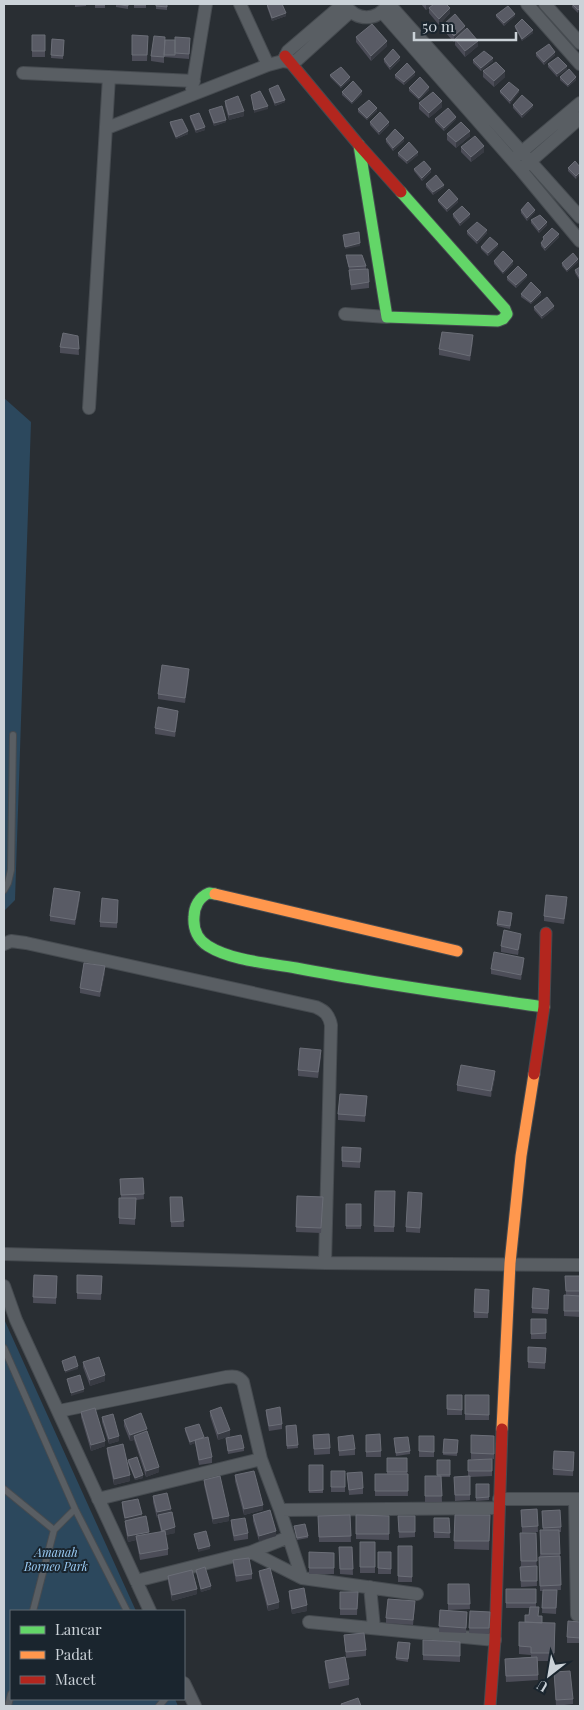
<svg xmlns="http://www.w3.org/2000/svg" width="584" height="1710" viewBox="0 0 584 1710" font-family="'Playfair Display',serif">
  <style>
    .green { fill: #2c485d }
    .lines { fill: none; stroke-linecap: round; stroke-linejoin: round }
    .lane-casing { stroke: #464b50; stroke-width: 8 }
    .street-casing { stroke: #464b50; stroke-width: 14 }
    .fast-casing { stroke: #464b50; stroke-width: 13 }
    .slow-casing { stroke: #464b50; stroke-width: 13 }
    .jam-casing { stroke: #464b50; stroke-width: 13 }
    .lane { stroke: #595e63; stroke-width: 6 }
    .street { stroke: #595e63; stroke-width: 12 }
    .fast { stroke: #63d668; stroke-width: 11 }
    .slow { stroke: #ff974d; stroke-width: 11 }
    .jam { stroke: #b3261e; stroke-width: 11 }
    .wall { fill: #4c4d58 }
    .shaded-wall { fill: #383b43 }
    .building { fill: #595b65; stroke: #6b6e77 }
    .labels { text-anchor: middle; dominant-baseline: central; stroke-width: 4; stroke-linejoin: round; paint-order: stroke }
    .park-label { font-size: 12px; font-style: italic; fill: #9bccf5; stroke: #1a252e }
  </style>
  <rect width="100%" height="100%" fill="#292e33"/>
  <path class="green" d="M4 398 31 422 15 900 4 911Z
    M4 1319 136 1611H11V1699H175L178 1706H4Z"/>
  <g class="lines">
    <g class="lane-casing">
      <path id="lane" d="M4 890 8 883 11 870 13 735
        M4 1348 75 1509 54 1530 33 1611
        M4 1489 54 1530
        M75 1509 127 1611
        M8 1706 11 1694
        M159 1706 165 1699"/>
    </g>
    <g class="street-casing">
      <path id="street" d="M240 4 268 65
        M389 4 580 217
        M527 4 580 64
        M545 4 580 43
        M346 6C357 21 376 21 387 6
        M382 12 521 170 580 241
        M283 61 288 51 343 4
        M23 73 194 81
        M192 89 206 4
        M107 128 268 65 283 61 290 62 297 60 350 12
        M518 155 580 103
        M525 166 580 118
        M345 314 387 317
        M89 408 109 77
        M4 944 11 941 26 943 316 1007C325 1011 329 1015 331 1025L325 1263
        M4 1254 325 1263 580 1265
        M4 1286 16 1320 150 1611
        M59 1411 226 1377C234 1376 238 1376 243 1382L261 1459 280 1510 302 1578
        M98 1499 261 1459
        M499 1499H580
        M575 1499 577 1615
        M280 1510 498 1508
        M251 1552 302 1578 417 1594
        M136 1581 251 1552 289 1537
        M370 1587 374 1628
        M309 1622 495 1640
        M184 1683 195 1706"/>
    </g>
    <g class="fast-casing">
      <path id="fast" d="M359 145 387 317 498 321 503 319 507 314 505 309 401 192
        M215 894 209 893C199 897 194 907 194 917 193 929 198 940 208 946 232 961 269 963 296 968 379 984 461 995 544 1007"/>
    </g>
    <g class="slow-casing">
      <path id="slow" d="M215 894 457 951
        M502 1429 510 1263 521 1156 534 1074"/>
    </g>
    <g class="jam-casing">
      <path id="jam" d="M285 56 359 145 401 192
        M534 1074 544 1007 546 933
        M490 1706 495 1640 502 1429"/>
    </g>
    <use href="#lane" class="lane"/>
    <use href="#street" class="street"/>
    <use href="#fast" class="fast"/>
    <use href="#slow" class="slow"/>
    <use href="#jam" class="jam"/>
  </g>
  <path class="wall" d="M75 4H86V6L75 7Z
    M95 4H105V8H95Z
    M116 4H128V9L116 7Z
    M134 4H146V8H134Z
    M156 4H167V10L156 9Z
    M267 4 286 16 272 21 267 7Z
    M421 4H446L450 13 439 25 429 13V8L426 10Z
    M572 4H580L578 13 572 7Z
    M496 15 515 16 504 26 496 17Z
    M443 25 465 30 478 46 465 57 455 45V41L454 42 443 30Z
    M515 26 533 33 522 41 515 28Z
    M32 35H45V57H32Z
    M132 35 148 41 147 61H132Z
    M356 37 387 46 371 61 356 42Z
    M52 39 64 40 63 59 51 58Z
    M165 40 190 43 189 59 164 57V56V63L151 61V56Z
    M536 53 555 55 544 65 536 56Z
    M384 59 400 60 390 70 384 62Z
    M473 60 493 61 481 71 473 63Z
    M548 64 567 69 557 77 548 67Z
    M483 71 505 77 494 87 483 77Z
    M330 75 350 80 341 88 330 77Z
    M395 75H415L404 85 395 78Z
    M560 77 576 80 568 87 560 80Z
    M409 88 429 90 419 100 409 91Z
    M269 89 285 102 275 106 269 91Z
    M500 91 519 92 510 104 500 93Z
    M342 92 362 94 352 104 342 95Z
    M225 101 244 116 229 120 225 106Z
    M419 103 442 107 429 118 419 109Z
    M513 105 533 107 522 118 513 108Z
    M358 109 377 111 367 120 358 112Z
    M209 110 226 122 214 126 209 112Z
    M190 116 205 130 196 133 190 119Z
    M435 119H456L444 131 435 122Z
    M170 122 188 134 176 139 170 125Z
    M370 122 389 125 379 135 370 125Z
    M447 134 470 136 456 148 447 140Z
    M386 139 404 141 393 151 386 142Z
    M461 147 484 152 471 162 461 152Z
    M398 153 418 155 407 164 398 156Z
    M580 167 576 179 568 171V168Z
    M414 169 431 172 422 181 414 171Z
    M426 184 444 187 433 195 426 187Z
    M438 200 458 202 447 212 438 202Z
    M521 210 535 212 527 221 521 213Z
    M453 214 470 217 460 226 453 217Z
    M531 220 547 225 539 233 531 223Z
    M467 231 487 233 477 244 467 234Z
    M543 237H559L545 251 541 246V243L543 240Z
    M498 246 488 256 481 249V247Z
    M346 255 366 266V269L369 282V288L351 290 349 270Z
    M494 261 513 264 503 274 494 264Z
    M578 262 567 272 562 266V263Z
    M580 267V281L575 273V270Z
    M507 277H527L516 288 507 280Z
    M521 294 541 295 531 304 521 297Z
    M534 307 554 309 542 319 534 310Z
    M78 336 79 355 60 353V347Z
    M473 341 470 361 439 355V349Z
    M189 674 185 703 158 699V694Z
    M178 716 175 737 155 734V728Z
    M80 897 75 925 50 921V916Z
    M567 903 564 924 544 921V916Z
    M118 905 117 928 100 927V922Z
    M512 916 510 929 497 926V924Z
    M521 940 518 955 501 952V946Z
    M524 963 521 980 491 974V969Z
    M105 972 100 997 80 993V988Z
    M321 1056 318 1078 298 1076V1070Z
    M495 1077 491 1097 457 1091V1085Z
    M367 1096 365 1122 338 1120V1114Z
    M342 1147 361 1148 360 1168 342 1167Z
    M143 1178 144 1199 136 1200 135 1225 119 1224V1198H121L120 1179Z
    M375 1191H395L394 1232H374Z
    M297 1196 323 1197 321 1233 296 1232Z
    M182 1197 184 1227H171L170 1203Z
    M422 1199 420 1233 406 1232V1227Z
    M346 1204H361V1229H346Z
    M34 1275 57 1276 56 1304 33 1303Z
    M77 1275 102 1276 101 1300 77 1299Z
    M565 1276H580V1317L564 1316V1295H566Z
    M489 1295 488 1318H474V1312Z
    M549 1295 548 1314 532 1313V1308Z
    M531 1319H546V1339H531Z
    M546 1348 545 1369 528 1368V1362Z
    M83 1362 105 1381 90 1386 83 1367Z
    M447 1395H462V1415H447Z
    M465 1395H489V1420H465Z
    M266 1410 282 1424V1429L269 1431 266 1415Z
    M210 1411 230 1436 218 1440 210 1416Z
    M81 1412 105 1446 91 1451 81 1417Z
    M102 1417 119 1441 109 1444 102 1422Z
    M124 1420 147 1431 159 1472 146 1477 134 1440 130 1441 124 1426Z
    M296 1425 298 1448 287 1449 286 1426Z
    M185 1428 204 1438 212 1457V1463L199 1465 195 1443 190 1445 185 1431Z
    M313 1435 330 1448V1454L314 1455Z
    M366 1435 381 1451V1457H366Z
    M471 1435 494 1436V1459H471Z
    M419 1436H434V1457H419Z
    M338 1437 355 1449V1455L339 1456Z
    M226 1438 244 1448V1451L228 1454Z
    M444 1439 458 1440 457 1456 443 1455Z
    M394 1441 410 1451V1454L396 1456Z
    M107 1448 130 1481 114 1485 107 1453Z
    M574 1452 573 1476 553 1475V1469Z
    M387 1458H407L408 1496H375V1474H387Z
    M492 1459V1476L470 1477V1500L455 1501 454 1477 468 1476V1460Z
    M128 1460 143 1478 135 1480 128 1463Z
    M437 1460H450V1477H441L442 1502H425V1476H437Z
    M309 1465H323V1493H309Z
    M331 1471H345V1492H331Z
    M347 1473 363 1488V1494L349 1495Z
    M235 1475 263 1510 244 1515 235 1481Z
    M204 1480 229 1521 213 1524 204 1485Z
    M476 1484H489V1500L476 1501Z
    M153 1496 171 1512 175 1533 165 1535 168 1549V1555L140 1560 136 1540 128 1542 125 1526V1521L122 1508V1502L142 1517 149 1534 161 1532 158 1518H157L153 1502Z
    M537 1509 538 1532 522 1533 521 1510Z
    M253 1515 276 1536 259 1541 253 1521Z
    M350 1515 351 1542H319L318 1516Z
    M356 1515 389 1516V1540L356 1539Z
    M455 1515H490L489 1550 454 1549Z
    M398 1516H415V1537L399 1538Z
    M542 1517 561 1527V1532H559L561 1590H557L556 1614 542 1613 543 1591H540L539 1562 540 1556V1530H543Z
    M434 1518H449L450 1538H434Z
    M231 1520 248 1533V1539L234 1541 231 1526Z
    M294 1526 308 1536V1538L297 1540Z
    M520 1533H536L537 1586 521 1587 520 1572 521 1567Z
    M360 1542H375V1573H360Z
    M398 1546H412V1582H398Z
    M339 1547H352L353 1575 340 1574Z
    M309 1552 334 1553V1574H309Z
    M378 1552H391V1574H378Z
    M233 1560 252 1574V1579L236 1582 233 1565Z
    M196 1570 211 1589 201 1592 196 1572Z
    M259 1571 279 1608 268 1611 259 1576Z
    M168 1576 197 1594 172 1601 168 1582Z
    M448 1584H469L470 1609 448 1610Z
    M506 1589H536V1607L538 1616 542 1623H555L554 1661H538V1680L506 1682 505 1659 531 1657V1655L519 1654V1622H525L529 1615 530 1608H506Z
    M289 1591 307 1611 292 1614 289 1597Z
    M340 1592H358L357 1615H340Z
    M415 1606 413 1625 386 1623V1618Z
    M440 1610 467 1612 466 1633 439 1632Z
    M470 1611 490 1612 489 1634 469 1633Z
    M580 1622V1643H567V1637Z
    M344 1635 366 1650V1656L346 1658Z
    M423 1640 460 1642V1662L423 1660Z
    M398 1642 410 1643 408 1662 396 1660Z
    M325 1661 349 1679V1685L329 1689 325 1666Z
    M554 1672 573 1699V1704L556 1706Z"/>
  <path class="shaded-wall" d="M426 4H435L426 10Z
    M450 8V13L439 25V19Z
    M286 13V16L272 21V18Z
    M515 14V16L504 26V23Z
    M465 26V32L454 42V36Z
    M533 30V33L522 41V39Z
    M387 41V46L371 61V56Z
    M478 41V46L465 57V51Z
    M555 52V55L544 65V62Z
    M400 57V60L390 70V67Z
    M493 58V61L481 71V68Z
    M567 66V69L557 77V74Z
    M505 71V77L494 87V81Z
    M415 72V75L404 85V82Z
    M350 77V80L341 88V86Z
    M576 77V80L568 87V85Z
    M429 87V90L419 100V98Z
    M519 90V92L510 104V101Z
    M362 91V94L352 104V102Z
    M285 100V102L275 106V103Z
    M442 101V107L429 118V113Z
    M533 105V107L522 118V115Z
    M268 106V109L254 113V110Z
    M377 108V111L367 120V118Z
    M244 111V116L229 120V115Z
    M456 117V119L444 131V128Z
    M226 120V122L214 126V123Z
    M389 122V125L379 135V132Z
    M205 127V130L196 133V130Z
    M188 131V134L176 139V137Z
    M470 131V136L456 148V142Z
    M404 138V141L393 151V148Z
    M484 146V152L471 162V157Z
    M418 152V155L407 164V161Z
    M431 169V172L422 181V178Z
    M580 172V175L576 179V176Z
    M444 185V187L433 195V192Z
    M458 199V202L447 212V209Z
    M535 210V212L527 221V218Z
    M470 214V217L460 226V223Z
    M547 222V225L539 233V230Z
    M487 230V233L477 244V241Z
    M559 234V237L545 251V248Z
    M360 243V246L345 249V247Z
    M498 244V246L488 256V253Z
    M578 259V262L567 272V270Z
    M513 261V264L503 274V272Z
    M527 275V277L516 288V285Z
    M541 292V295L531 304V302Z
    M554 306V309L542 319V316Z
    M473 335V341L470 361V356Z
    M189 669V674L185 703V698Z
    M178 711V716L175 737V732Z
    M80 892V897L75 925V920Z
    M521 934V940L518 955V950Z
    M524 958V963L521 980V975Z
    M105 966V972L100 997V992Z
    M495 1071V1077L491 1097V1091Z
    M78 1366V1369L65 1373V1371Z
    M105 1375V1381L90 1386V1380Z
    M84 1389V1392L71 1396V1393Z
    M147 1429V1434L134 1436V1440L130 1441V1435Z
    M230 1430V1436L218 1440V1434Z
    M119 1436V1441L109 1444V1439Z
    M195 1440V1443L190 1445V1442Z
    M105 1441V1446L91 1451V1445Z
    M159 1467V1472L146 1477V1471Z
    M130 1475V1481L114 1485V1479Z
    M143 1475V1478L135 1480V1478Z
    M263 1505V1510L244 1515V1509Z
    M171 1509V1515H158V1518H157V1512Z
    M142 1514V1520L125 1523V1518Z
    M229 1516V1521L213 1524V1519Z
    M175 1527V1533L162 1536V1531Z
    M276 1531V1536L259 1541V1536Z
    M149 1532V1537L136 1536V1540L128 1542V1536Z
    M210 1546V1549L198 1552V1549Z
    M211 1586V1589L201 1592V1589Z
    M197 1589V1594L172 1601V1595Z
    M279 1602V1608L268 1611V1605Z
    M307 1605V1611L292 1614V1609Z"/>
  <path class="building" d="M95 4H105V5H95Z
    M116 4H128V6Z
    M134 4H146V5H134Z
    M156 4H167V7L156 6Z
    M267 4H282L286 13 272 18Z
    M434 4H446L450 8 439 19 429 8Z
    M572 4H580V8L578 10Z
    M508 6 515 14 504 23 496 15Z
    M455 14 465 26 454 36 443 25Z
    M522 19 533 30 522 39 515 26Z
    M372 24 387 41 371 56 356 37Z
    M467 28 478 41 465 51 455 39Z
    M32 35H45V51H32Z
    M132 35 148 36 147 55H132Z
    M154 36 165 37 164 57 151 56Z
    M175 37 190 38 189 54 175 53Z
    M52 39 64 40 63 56 51 55Z
    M165 40H175V55H164Z
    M549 44 555 52 544 62 536 53Z
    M393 49 400 57 390 67 384 59Z
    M484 51 493 58 481 68 473 60Z
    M558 57 567 66 557 74 548 64Z
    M496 62 505 71 494 81 483 71Z
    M407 63 415 72 404 82 395 75Z
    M341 67 350 77 341 86 330 75Z
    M569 69 576 77 568 85 560 77Z
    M420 77 429 87 419 98 409 88Z
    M353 81 362 91 352 102 342 92Z
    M509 82 519 90 510 101 500 91Z
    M278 85 285 100 275 103 269 89Z
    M260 91 268 106 254 110 251 95Z
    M433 92 442 101 429 113 419 103Z
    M522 95 533 105 522 115 513 105Z
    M238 96 244 111 229 115 225 101Z
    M369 100 377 108 367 118 358 109Z
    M222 106 226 120 214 123 209 110Z
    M448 108 456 117 444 128 435 119Z
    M380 112 389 122 379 132 370 122Z
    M199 113 205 127 196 130 190 116Z
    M182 119 188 131 176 137 170 122Z
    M461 122 470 131 456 142 447 134Z
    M395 129 404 138 393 148 386 139Z
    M475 136 484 146 471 157 461 147Z
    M409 142 418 152 407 161 398 153Z
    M424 161 431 169 422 178 414 169Z
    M575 161 580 167V172L576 176 568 168Z
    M436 175 444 185 433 192 426 184Z
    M449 189 458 199 447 209 438 200Z
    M528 202 535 210 527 218 521 210Z
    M462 206 470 214 460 223 453 214Z
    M540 215 547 222 539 230 531 220Z
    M477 222 487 230 477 241 467 231Z
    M552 228 559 234 545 248 541 243 544 239 543 237Z
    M359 232 360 243 345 247 343 235Z
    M490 237 498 244 488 253 481 247Z
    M503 251 513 261 503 272 494 261Z
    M573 253 578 259 567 270 562 263Z
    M346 255H362L366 266 349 267Z
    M518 266 527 275 516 285 507 277Z
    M580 267V278L575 270Z
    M368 269 369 282 351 285 349 270Z
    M531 282 541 292 531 302 521 294Z
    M547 297 554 306 542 316 534 307Z
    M442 332 473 335 470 356 439 349Z
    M63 333 78 336 79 349 60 347Z
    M162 665 189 669 185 698 158 694Z
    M158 707 178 711 175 732 155 728Z
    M54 888 80 892 75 920 50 916Z
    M546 895 567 897 564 919 544 916Z
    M102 898 118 900 117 923 100 922Z
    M499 911 512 913 510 926 497 924Z
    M504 930 521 934 518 950 501 946Z
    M494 952 524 958 521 975 491 969Z
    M84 963 105 966 100 992 80 988Z
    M300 1048 321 1050 318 1072 298 1070Z
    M461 1065 495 1071 491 1091 457 1085Z
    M340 1094 367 1096 365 1116 338 1114Z
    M342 1147 361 1148 360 1162 342 1161Z
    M143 1178 144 1194 121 1195 120 1179Z
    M375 1191H395L394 1227 374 1226Z
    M408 1192 422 1193 420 1228 406 1227Z
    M297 1196 323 1197 321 1228 296 1227Z
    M170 1197H182L184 1221 171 1222Z
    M119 1198H136L135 1219 119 1218Z
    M346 1204H361V1226H346Z
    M34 1275 57 1276 56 1298 33 1297Z
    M77 1275 102 1276 101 1294 77 1293Z
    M565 1276H580V1291H566Z
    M533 1288 549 1290 548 1309 532 1308Z
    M475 1289 489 1290 488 1313 474 1312Z
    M564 1295 580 1296V1311H564Z
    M531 1319H546V1333L531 1334Z
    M528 1347 546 1348 545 1363 528 1362Z
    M75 1356 78 1366 65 1371 62 1361Z
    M99 1357 105 1375 90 1380 83 1362Z
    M80 1375 84 1389 71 1393 67 1379Z
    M447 1395H462V1410L447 1409Z
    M465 1395H489V1415L465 1414Z
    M221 1407 230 1430 218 1434 210 1411Z
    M280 1407 282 1424 269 1426 266 1410Z
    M95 1408 105 1441 91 1445 81 1412Z
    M141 1413 147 1429 130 1435 124 1420Z
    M113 1414 119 1436 109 1439 102 1417Z
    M199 1424 204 1437 190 1442 185 1428Z
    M296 1425 298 1445 287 1446 286 1426Z
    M147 1431 159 1467 146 1471 134 1436Z
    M329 1434 330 1448 314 1449 313 1435Z
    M380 1434 381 1451 366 1452V1435Z
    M241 1435 244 1448 228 1451 226 1438Z
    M353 1435 355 1449 339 1451 338 1437Z
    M471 1435 494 1436V1454L471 1453Z
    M419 1436H434V1452L419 1451Z
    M208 1437 212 1457 199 1460 195 1440Z
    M408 1437 410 1451 396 1453 394 1438Z
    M444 1439 458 1440 457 1453H443Z
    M123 1444 130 1475 114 1479 107 1448Z
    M554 1451 574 1452 573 1471 553 1469Z
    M137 1457 143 1475 135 1478 128 1460Z
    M387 1458H407V1472H387Z
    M492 1459V1471H468V1460Z
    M437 1460H450V1475H437Z
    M309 1465H323V1490L309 1491Z
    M254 1471 263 1505 244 1509 235 1475Z
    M331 1471H345V1487H331Z
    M362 1472 363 1488 349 1490 347 1473Z
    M375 1474H408V1491H375Z
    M220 1476 229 1516 213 1519 204 1480Z
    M425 1476H441L442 1496H425Z
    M470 1476V1495H455L454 1477Z
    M476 1484H489V1497L476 1498Z
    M167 1493 171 1509 157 1512 153 1496Z
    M138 1499 142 1514 125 1518 122 1502Z
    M537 1509 538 1526 522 1527 521 1510Z
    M270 1510 276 1531 259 1536 253 1515Z
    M560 1510 561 1527 543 1528 542 1511Z
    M172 1512 175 1527 162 1531 158 1515Z
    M350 1515 351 1536 319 1537 318 1516Z
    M356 1515 389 1516V1534H356Z
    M455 1515H490L489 1541H454Z
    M146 1516 149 1532 128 1536 125 1521Z
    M398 1516H415V1532H399Z
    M245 1518 248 1533 234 1536 231 1520Z
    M434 1518H449L450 1533 434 1532Z
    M305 1524 308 1536 297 1538 294 1526Z
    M540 1530H559L560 1554H541Z
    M165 1531 168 1549 140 1554 136 1536Z
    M206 1531 210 1546 198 1549 194 1534Z
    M520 1533H536L537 1561H521Z
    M360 1542H375V1567H360Z
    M398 1546H412V1577L398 1576Z
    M339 1547H352L353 1569H340Z
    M309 1552 334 1553V1568H309Z
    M378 1552H391V1569L378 1568Z
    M560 1556 561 1585 540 1586 539 1557Z
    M249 1558 252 1574 236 1576 233 1560Z
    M537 1566V1581H521L520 1567Z
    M205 1567 211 1586 201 1589 196 1570Z
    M270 1568 279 1602 268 1605 259 1571Z
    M192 1570 197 1589 172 1595 168 1576Z
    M448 1584H469L470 1604H448Z
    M304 1588 307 1605 292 1609 289 1591Z
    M506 1589H536V1603H506Z
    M543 1590H557L556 1608H542Z
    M340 1592H358L357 1609H340Z
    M388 1599 415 1601 413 1620 386 1618Z
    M530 1607H539L538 1616H542V1623L525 1622V1615H529Z
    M440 1610 467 1612 466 1628 439 1626Z
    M470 1611 490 1612 489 1628H469Z
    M568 1621 580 1622V1638L567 1637Z
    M519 1622 555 1623 554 1653H531V1647L519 1646Z
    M364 1633 366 1650 346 1652 344 1635Z
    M423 1640 460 1642V1656L423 1655Z
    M398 1642 410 1643 408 1659 396 1658Z
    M345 1657 349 1679 329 1683 325 1661Z
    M537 1657 538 1675 506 1676 505 1659Z
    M570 1671 573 1699 556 1700 554 1672Z
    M358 1698 361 1706H342L341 1704Z"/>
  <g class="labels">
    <g class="park-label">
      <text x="56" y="1552">Amanah<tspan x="56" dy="14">Borneo Park</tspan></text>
    </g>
  </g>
  <rect width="584" height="1710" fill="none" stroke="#cbd2d8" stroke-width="10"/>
  <rect x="10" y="1610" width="175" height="90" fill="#1a252e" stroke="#616a72"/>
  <rect x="20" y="1626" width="25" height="8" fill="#63d668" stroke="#616a72"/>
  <text x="55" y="1635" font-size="15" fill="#cbd2d8">Lancar</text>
  <rect x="20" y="1651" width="25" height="8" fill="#ff974d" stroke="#616a72"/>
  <text x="55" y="1660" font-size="15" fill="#cbd2d8">Padat</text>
  <rect x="20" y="1676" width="25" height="8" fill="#b3261e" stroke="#616a72"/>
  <text x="55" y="1685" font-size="15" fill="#cbd2d8">Macet</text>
  <g transform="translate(549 1675) rotate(211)" stroke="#1a252e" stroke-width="4" paint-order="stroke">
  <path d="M0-4L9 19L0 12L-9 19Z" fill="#cbd2d8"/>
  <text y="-8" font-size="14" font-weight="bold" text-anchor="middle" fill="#cbd2d8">U</text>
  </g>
  <path d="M414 32v8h102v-8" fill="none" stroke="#cbd2d8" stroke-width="2.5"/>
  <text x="422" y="32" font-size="15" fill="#cbd2d8" stroke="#1a252e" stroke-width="4" paint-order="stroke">50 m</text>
</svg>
